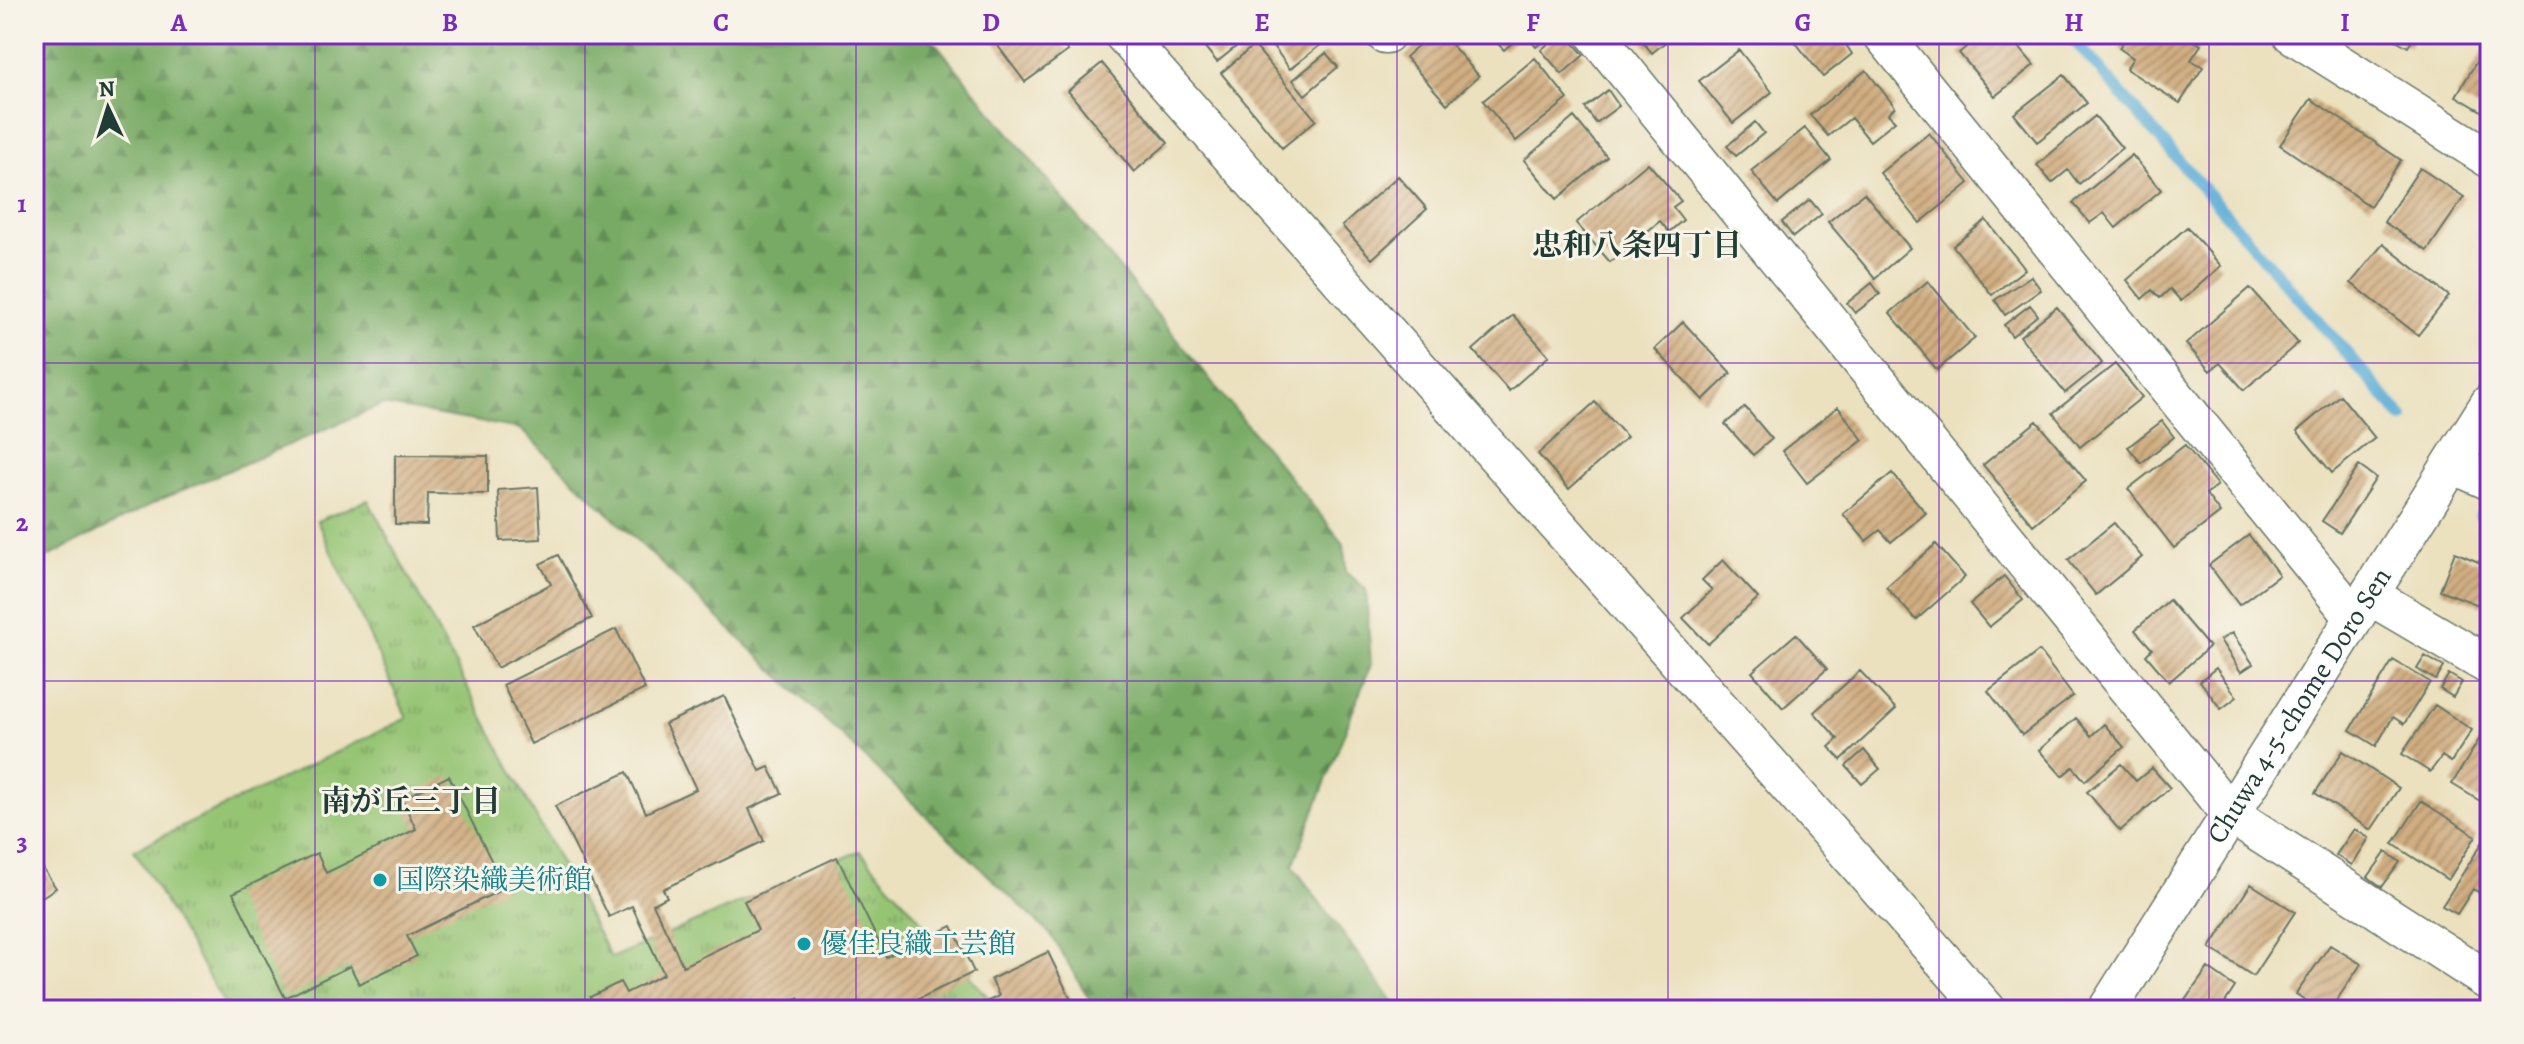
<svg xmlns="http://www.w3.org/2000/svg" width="2524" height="1044" viewBox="0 0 2524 1044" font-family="Alegreya,'Noto Serif JP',serif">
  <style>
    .grass { fill: url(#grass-tufts); stroke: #5a8054; stroke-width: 2 }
    .forest { fill: url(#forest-firs); stroke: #4c744c; stroke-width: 2 }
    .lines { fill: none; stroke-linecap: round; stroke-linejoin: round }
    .stream { stroke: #5daed8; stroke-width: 12 }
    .building { fill: url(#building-hatch) }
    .minor-casing { stroke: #667665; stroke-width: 41 }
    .minor { stroke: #fff; stroke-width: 38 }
    .grid { fill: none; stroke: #7b2cbf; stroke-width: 2; stroke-opacity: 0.55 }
    .culture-dot { fill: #0f9aa8; stroke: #f7f3e8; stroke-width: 3 }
    .labels { text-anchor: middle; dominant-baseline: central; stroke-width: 6; stroke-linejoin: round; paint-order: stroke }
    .street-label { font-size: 28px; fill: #1f3d34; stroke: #f7f3e8 }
    .culture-label { font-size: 28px; fill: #0d838f; stroke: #f7f3e8; text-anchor: start }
    .neighbourhood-label { font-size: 30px; font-weight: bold; fill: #1f3d34; stroke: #f7f3e8 }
    .neatline { fill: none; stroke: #7b2cbf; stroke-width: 3 }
    .grid-label { font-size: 26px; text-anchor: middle; font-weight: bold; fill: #7b2cbf }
  </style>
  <defs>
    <pattern id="grass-tufts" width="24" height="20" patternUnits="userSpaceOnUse" patternTransform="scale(2)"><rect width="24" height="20" fill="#95c473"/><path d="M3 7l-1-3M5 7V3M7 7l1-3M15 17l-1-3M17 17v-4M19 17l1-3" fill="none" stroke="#79a05f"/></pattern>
    <pattern id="forest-firs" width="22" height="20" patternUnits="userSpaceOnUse" patternTransform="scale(2)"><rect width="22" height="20" fill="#78aa65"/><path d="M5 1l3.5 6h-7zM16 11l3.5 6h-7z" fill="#628c54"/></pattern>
    <pattern id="building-hatch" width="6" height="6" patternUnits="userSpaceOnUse" patternTransform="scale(2)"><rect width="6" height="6" fill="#d1ae82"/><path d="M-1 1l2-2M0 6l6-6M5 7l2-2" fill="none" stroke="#a98f6b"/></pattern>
  </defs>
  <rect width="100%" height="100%" fill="#f7f3e8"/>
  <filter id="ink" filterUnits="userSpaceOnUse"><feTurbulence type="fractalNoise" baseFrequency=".0125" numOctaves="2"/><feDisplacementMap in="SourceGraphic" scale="16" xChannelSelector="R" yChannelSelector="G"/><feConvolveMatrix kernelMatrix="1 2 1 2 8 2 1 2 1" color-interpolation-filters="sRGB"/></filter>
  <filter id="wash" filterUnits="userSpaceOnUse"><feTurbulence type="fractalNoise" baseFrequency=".006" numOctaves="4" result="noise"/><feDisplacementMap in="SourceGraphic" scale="32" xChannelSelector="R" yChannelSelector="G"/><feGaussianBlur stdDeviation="1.8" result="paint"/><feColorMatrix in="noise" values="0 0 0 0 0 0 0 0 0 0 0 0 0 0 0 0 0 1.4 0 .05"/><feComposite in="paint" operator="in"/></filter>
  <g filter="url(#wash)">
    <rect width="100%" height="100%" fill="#ebe1bf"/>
    <path class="grass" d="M368 500 611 958 860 851 999 1010H228L134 850 407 718 317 521Z"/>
    <path class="forest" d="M34 34H925L938 46 1344 544 1346 572 1366 589 1371 664 1293 866 1399 1010H1096L1051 935 520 429 382 405 164 498 34 564Z"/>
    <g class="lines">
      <path class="stream" d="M2069 34 2403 418
        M2481 516 2490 521"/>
    </g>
    <g id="blocks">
      <path class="building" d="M989 34H1055L1068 51 1025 82Z
        M1194 34H1245L1248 37 1217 62Z
        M1264 34H1334L1290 69Z
        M1431 34H1442L1479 76 1447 104 1405 57Z
        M1489 34H1522L1504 50Z
        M1526 34H1552L1536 47Z
        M1559 34H1566L1584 55 1562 74 1541 50Z
        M1636 34H1675L1652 53Z
        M1789 34H1839L1852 54 1823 77Z
        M1981 34H2008L2034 65 1995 96 1959 53Z
        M2128 34H2184L2201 45 2191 60 2203 67 2180 103 2126 69 2133 58 2119 48Z
        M2386 34H2416L2408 47Z
        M2490 39V116L2456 96Z
        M1254 45 1316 120 1282 148 1221 73Z
        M1739 50 1772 92 1733 123 1699 81Z
        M1326 53 1338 67 1305 95 1293 80Z
        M1535 58 1568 99 1516 141 1483 101Z
        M1102 63 1168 143 1134 172 1068 91Z
        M1866 70 1895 107 1888 114 1895 121 1870 141 1851 118 1828 136 1810 115Z
        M2064 75 2087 103 2037 142 2014 114Z
        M1608 90 1619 106 1596 123 1585 108Z
        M2311 99 2401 160 2370 206 2280 145Z
        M2095 116 2122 148 2079 184 2068 170 2052 183 2037 165Z
        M1574 117 1607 157 1557 199 1524 160Z
        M1755 122 1764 133 1736 156 1727 146Z
        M1805 128 1831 160 1778 204 1751 171Z
        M1929 133 1969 183 1920 223 1880 173Z
        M2132 155 2161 190 2116 228 2104 213 2090 223 2073 203Z
        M1648 163 1681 201 1673 207 1683 220 1669 232 1660 221 1610 262 1576 223Z
        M2420 168 2464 197 2427 251 2384 222Z
        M1398 176 1427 209 1372 259 1342 226Z
        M1864 193 1910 248 1875 278 1828 222Z
        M1810 200 1822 214 1793 237 1782 222Z
        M1986 220 2025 269 1992 295 1953 246Z
        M2187 227 2221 266 2181 301 2170 289 2160 298 2152 290 2142 299 2127 280Z
        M2383 244 2449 296 2418 335 2351 283Z
        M2031 276 2041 290 2005 315 1995 300Z
        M1928 281 1975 338 1937 370 1890 313Z
        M1872 283 1880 294 1855 313 1847 303Z
        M2250 288 2298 343 2244 390 2220 363 2210 371 2186 344Z
        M2030 305 2038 315 2012 336 2004 325Z
        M2057 307 2102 363 2065 393 2020 336Z
        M1513 315 1549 356 1509 391 1473 350Z
        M1683 322 1731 373 1703 400 1655 349Z
        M2115 364 2142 397 2080 447 2053 413Z
        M2340 395 2375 438 2332 473 2297 431Z
        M1595 402 1627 437 1569 489 1538 454Z
        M1745 407 1772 439 1753 455 1725 424Z
        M1838 407 1863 440 1807 483 1782 451Z
        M2037 421 2086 481 2033 525 1983 465Z
        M2162 421 2174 437 2141 463 2128 447Z
        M2185 445 2217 485 2206 494 2220 513 2174 548 2128 489Z
        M395 455 488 456V494L428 493 427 525 395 524Z
        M2359 466 2376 478 2340 533 2322 521Z
        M1892 473 1926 513 1891 542 1880 530 1866 541 1843 514Z
        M538 487 541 539 500 541 498 490Z
        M2114 523 2142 557 2096 595 2068 560Z
        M2249 535 2279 575 2239 605 2209 565Z
        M1936 544 1965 577 1916 620 1886 587Z
        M2455 552 2490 567V584L2481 606 2440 590Z
        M558 555 592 618 497 668 474 625 551 584 540 564Z
        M1723 560 1758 598 1708 644 1683 618 1712 590 1702 580Z
        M2004 576 2023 600 1989 627 1970 604Z
        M2169 600 2209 647 2169 682 2146 655 2152 649 2135 630Z
        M616 629 645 689 531 744 503 685Z
        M2232 633 2253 664 2241 672 2220 640Z
        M1796 634 1827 669 1783 708 1752 672Z
        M2039 651 2073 696 2022 735 1988 691Z
        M2425 656 2444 667 2436 680 2417 669Z
        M2393 660 2430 682 2404 724 2393 717 2376 746 2350 730Z
        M2216 668 2237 697 2221 709 2200 681Z
        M1860 671 1896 709 1841 760 1829 747 1838 739 1814 712Z
        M2449 674 2462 682 2453 697 2440 689Z
        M724 696 760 771 769 767 782 793 749 809 764 841 663 889 667 897 653 904 683 966 758 930 744 901 837 857 886 957 952 926 974 972 904 1006 906 1010H803L798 998 772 1010H596L590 997 620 982 626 993 664 974 632 906 609 917 555 806 627 772 646 813 696 789 665 724Z
        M2435 705 2472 730 2451 762 2442 756 2430 772 2402 754Z
        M2076 718 2091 736 2104 724 2124 747 2085 781 2073 767 2062 776 2039 750Z
        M2483 733 2490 737V785L2480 801 2452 784Z
        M1864 750 1880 769 1862 784 1846 766Z
        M2343 751 2399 788 2371 830 2315 793Z
        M2121 764 2136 781 2152 768 2170 788 2120 831 2087 792Z
        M449 776 505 888 407 936 417 956 359 984 350 966 285 998 233 893 317 853 326 873 416 829 402 799Z
        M2421 801 2476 836 2448 880 2393 844Z
        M2354 829 2369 838 2352 865 2336 855Z
        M2484 840 2490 843V899L2473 889 2457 914 2442 906Z
        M2386 852 2400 862 2382 887 2368 877Z
        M34 855 56 888 34 902Z
        M2251 884 2295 912 2253 976 2210 948Z
        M2330 945 2361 964 2330 1010H2320L2296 994Z
        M1048 952 1076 1010H969L999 996 991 979Z
        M2208 968 2235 987 2220 1010H2178Z"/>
    </g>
  </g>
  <g filter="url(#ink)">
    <use href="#blocks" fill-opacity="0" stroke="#667665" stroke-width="2"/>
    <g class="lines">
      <g class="minor-casing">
        <g id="minor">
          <path d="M1123 34 1987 1010"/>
          <path d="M1385 34H1386"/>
          <path d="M1595 34 2230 814 2490 982"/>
          <path d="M1882 34 2354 617"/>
          <path d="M2292 34 2490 159"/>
          <path d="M2452 464 2490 481"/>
          <path d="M2369 595 2490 666"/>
          <path id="s1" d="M2107 1010 2490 403"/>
        </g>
      </g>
      <use href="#minor" class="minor"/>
    </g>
  </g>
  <path class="grid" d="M315 34V1010M585 34V1010M856 34V1010M1127 34V1010M1397 34V1010M1668 34V1010M1939 34V1010M2209 34V1010M34 363H2490M34 681H2490"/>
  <g class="culture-dot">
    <circle cx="380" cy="880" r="8"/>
    <circle cx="804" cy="944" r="8"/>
  </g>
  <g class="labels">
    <g class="street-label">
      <text stroke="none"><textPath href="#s1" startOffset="360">Chuwa 4-5-chome Doro Sen</textPath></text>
    </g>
    <g class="culture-label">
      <text x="396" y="880">国際染織美術館</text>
      <text x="820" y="944">優佳良織工芸館</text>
    </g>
    <g class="neighbourhood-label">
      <text x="1637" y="245">忠和八条四丁目</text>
      <text x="411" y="801">南が丘三丁目</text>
    </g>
  </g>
  <rect width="2524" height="1044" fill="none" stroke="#f7f3e8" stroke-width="88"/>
  <g transform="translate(108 108) rotate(356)" stroke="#f7f3e8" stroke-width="6" paint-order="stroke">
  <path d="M0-6L14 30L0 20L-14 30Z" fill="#1f3d34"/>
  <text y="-12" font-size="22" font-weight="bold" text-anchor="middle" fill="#1f3d34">N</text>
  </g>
  <rect x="44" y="44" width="2436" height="956" class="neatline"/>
  <g class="grid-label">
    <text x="179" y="31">A</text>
    <text x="450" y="31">B</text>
    <text x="721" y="31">C</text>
    <text x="991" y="31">D</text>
    <text x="1262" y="31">E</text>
    <text x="1533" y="31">F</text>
    <text x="1803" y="31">G</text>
    <text x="2074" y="31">H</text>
    <text x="2345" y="31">I</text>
    <text x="22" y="212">1</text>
    <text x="22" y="531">2</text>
    <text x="22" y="850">3</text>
  </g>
</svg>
